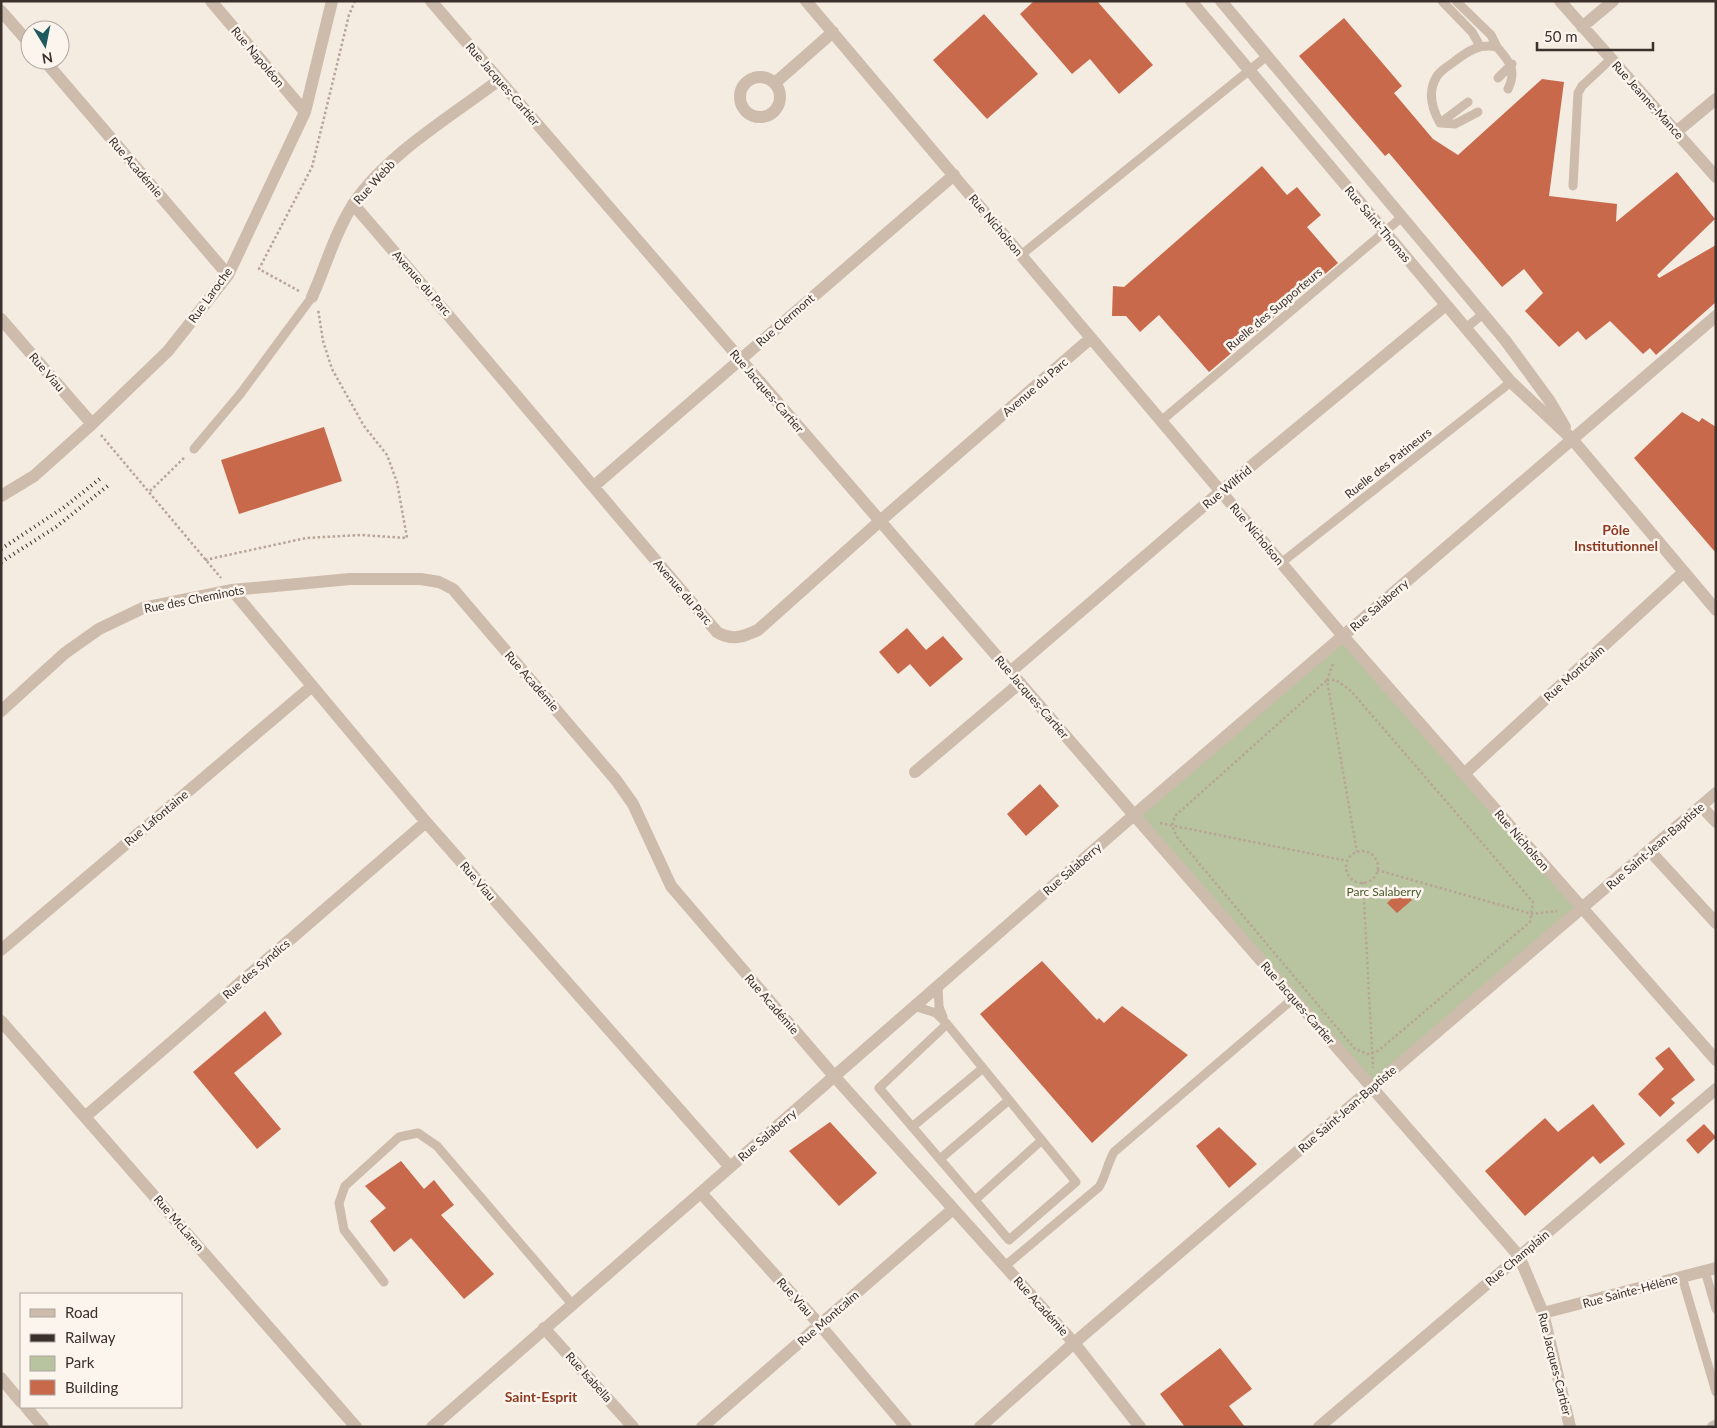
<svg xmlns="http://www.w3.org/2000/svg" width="1717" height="1428" viewBox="0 0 1717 1428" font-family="Lato,sans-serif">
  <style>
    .green { fill: #b8c4a0 }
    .building { fill: #c8694b }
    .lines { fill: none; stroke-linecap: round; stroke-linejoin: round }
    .path { stroke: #b9a596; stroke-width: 2.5; stroke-dasharray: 2.5 2.5; stroke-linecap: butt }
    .service { stroke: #cdbbac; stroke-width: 9 }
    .minor { stroke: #cdbbac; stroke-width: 12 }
    .tertiary { stroke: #cdbbac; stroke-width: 12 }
    .rail { stroke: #3b302b; stroke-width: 4; stroke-dasharray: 1 4; stroke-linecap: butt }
    .labels { text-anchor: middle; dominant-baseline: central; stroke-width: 5; stroke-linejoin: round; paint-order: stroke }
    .street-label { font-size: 12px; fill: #3b302b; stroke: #fbf5ee }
    .park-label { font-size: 12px; fill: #4a5a2e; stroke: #fbf5ee }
    .neighbourhood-label { font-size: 14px; font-weight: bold; fill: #8c3b22; stroke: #fbf5ee }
  </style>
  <rect width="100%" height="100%" fill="#f4ebe1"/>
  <path class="green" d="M1343 636 1582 908 1372 1088 1134 815Z"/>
  <path class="building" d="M1034 1H1097L1153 65 1119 94 1090 59 1072 74 1020 14Z
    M984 14 1038 74 987 119 933 60Z
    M1344 18 1402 86 1394 93 1433 139 1458 155 1542 79 1564 82 1549 196 1617 204 1616 222 1677 172 1715 219 1657 275 1659 278 1716 245V302L1656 355 1650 348 1643 354 1610 321 1586 340 1578 331 1559 347 1525 311 1543 293 1524 269 1502 287 1389 153 1385 156 1299 56Z
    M1262 166 1287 195 1297 187 1321 215 1307 227 1338 263 1209 372 1159 315 1140 332 1126 316H1112L1113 286 1124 287Z
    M1682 412 1699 422 1702 418 1716 427V553L1634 458Z
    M324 427 342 481 239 514 221 460Z
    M907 628 926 650 943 636 963 659 930 687 910 664 898 674 879 652Z
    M1040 784 1059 806 1026 836 1007 814Z
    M1402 889 1412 900 1397 913 1387 903Z
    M1042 961 1097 1020 1099 1018 1104 1023 1122 1006 1188 1055 1092 1143 980 1014Z
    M265 1011 282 1034 234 1073 281 1129 257 1149 193 1072Z
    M1669 1047 1695 1080 1671 1099 1675 1103 1660 1117 1638 1094 1664 1069 1655 1058Z
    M1593 1104 1625 1144 1600 1164 1593 1156 1525 1216 1485 1171 1545 1118 1558 1132Z
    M830 1122 877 1173 839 1206 789 1151Z
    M1704 1124 1716 1137 1698 1154 1686 1140Z
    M1219 1127 1257 1164 1229 1188 1196 1146Z
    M401 1161 424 1189 434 1180 454 1205 441 1215 494 1274 464 1299 411 1238 394 1252 370 1221 386 1208 365 1186Z
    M1220 1348 1252 1389 1229 1406 1245 1427H1185L1160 1394Z"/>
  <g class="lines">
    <path class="path" d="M299 291 259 269 312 167 349 15 355 1
      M101 435 221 578
      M150 491 185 457
      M205 560 306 538 361 535 407 538 397 482 387 455 364 426 332 369 323 341 318 309
      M1333 664 1327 680 1357 852
      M1327 680H1336L1351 691 1533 902 1530 922 1378 1051 1368 1054 1355 1049 1177 837 1172 826 1175 816Z
      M1160 823 1347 861
      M1346 867a16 16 0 1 1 32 0a16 16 0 1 1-32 0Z
      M1377 870 1532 914 1557 911
      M1363 882 1373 1068"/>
    <path class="service" d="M1442 1 1472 32 1480 46
      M1456 1 1491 35 1497 47
      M1498 78 1512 64
      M1440 123C1432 109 1427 92 1437 76 1441 70 1450 65 1455 61 1468 51 1480 43 1497 47 1510 62 1517 70 1508 89
      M1440 123 1455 124 1478 112
      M1440 123 1468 102
      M1573 186 1578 93 1582 86 1611 59
      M1021 255 1267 56
      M1467 327 1483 314
      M1161 421 1402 217
      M194 449 241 393 312 297
      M1281 563 1511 382
      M938 986 939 1007 943 1017
      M914 1006 936 1013 947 1024 1076 1182 1009 1240 879 1088 947 1024
      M912 1127 983 1068
      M940 1159 1009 1100
      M975 1200 1042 1140
      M1005 1266 1099 1187C1106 1176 1107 1164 1114 1152L1294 998
      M1705 1271 1716 1309
      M1682 1277 1716 1392
      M384 1282 344 1230 339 1203 345 1186 399 1137 418 1133 437 1146 572 1304"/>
    <path class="minor" d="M211 1 305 112
      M806 1 1343 636
      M1560 1 1716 177
      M1 11 30 44
      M1582 27 1613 1
      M44 60 228 275
      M740 97a20 20 0 1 1 40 0a20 20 0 1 1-40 0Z
      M775 83 833 32
      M1676 132 1716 99
      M353 204C476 346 595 490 717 632 732 641 743 637 758 630L880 521 1091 338
      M312 297C326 266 335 232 354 203 387 154 452 116 499 80
      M1 319 92 424
      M594 486 954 175
      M1 496 34 476 92 424 168 351 228 275 305 112 332 1
      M232 590 426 822 730 1167
      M1010 672 1221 491 1446 305
      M1 711 65 653 99 629 143 608 232 590 350 579H421L439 582 453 589 616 780 633 804 671 886 834 1076
      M915 772 1020 683
      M1464 774 1684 572
      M1701 806 1716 822
      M1649 850 1716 923
      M1 950 311 687
      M1 1021 356 1427
      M86 1116 426 822
      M701 1193 820 1325 906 1427
      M544 1328 633 1427
      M1 1378 21 1402
      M26 1407 43 1427
      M702 1427 953 1209
      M980 1427 1074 1343 1716 793"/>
    <path class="tertiary" d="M431 1 1134 815 1519 1256 1543 1313 1570 1427
      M1191 1 1511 382 1572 439 1716 610
      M1221 1 1505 340 1549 400 1565 427
      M1343 636 1716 1060
      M834 1076 1074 1343 1140 1427
      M1543 1313 1716 1268
      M432 1427 1134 815 1716 316
      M1319 1427 1716 1089
      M1713 1427 1716 1426"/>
    <path class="rail" d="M1 549 63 508 101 478
      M1 562 56 527 110 484"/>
  </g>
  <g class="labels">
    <g class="street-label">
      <text transform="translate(258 57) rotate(50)">Rue Napoléon</text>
      <text transform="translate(503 84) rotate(49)">Rue Jacques-Cartier</text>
      <text transform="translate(1648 100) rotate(48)">Rue Jeanne-Mance</text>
      <text transform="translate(136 167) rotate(49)">Rue Académie</text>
      <text transform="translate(374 182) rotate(-48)">Rue Webb</text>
      <text transform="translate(1378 224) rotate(50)">Rue Saint-Thomas</text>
      <text transform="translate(996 225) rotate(50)">Rue Nicholson</text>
      <text transform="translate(422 283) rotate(49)">Avenue du Parc</text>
      <text transform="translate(210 295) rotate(-54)">Rue Laroche</text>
      <text transform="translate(1274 309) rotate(-40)">Ruelle des Supporteurs</text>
      <text transform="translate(785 320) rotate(-41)">Rue Clermont</text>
      <text transform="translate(47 372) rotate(49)">Rue Viau</text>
      <text transform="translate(1035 387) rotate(-41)">Avenue du Parc</text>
      <text transform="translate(767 391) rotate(49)">Rue Jacques-Cartier</text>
      <text transform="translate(1388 463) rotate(-38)">Ruelle des Patineurs</text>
      <text transform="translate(1227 487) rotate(-40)">Rue Wilfrid</text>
      <text transform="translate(1257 534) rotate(50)">Rue Nicholson</text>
      <text transform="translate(683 592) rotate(49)">Avenue du Parc</text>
      <text transform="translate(194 599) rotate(-11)">Rue des Cheminots</text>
      <text transform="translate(1379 605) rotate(-41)">Rue Salaberry</text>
      <text transform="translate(1574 673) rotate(-42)">Rue Montcalm</text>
      <text transform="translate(532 681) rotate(49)">Rue Académie</text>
      <text transform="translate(1032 697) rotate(49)">Rue Jacques-Cartier</text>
      <text transform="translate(156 818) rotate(-40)">Rue Lafontaine</text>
      <text transform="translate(1522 840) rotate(49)">Rue Nicholson</text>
      <text transform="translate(1655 846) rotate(-41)">Rue Saint-Jean-Baptiste</text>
      <text transform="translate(1072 869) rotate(-41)">Rue Salaberry</text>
      <text transform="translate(478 881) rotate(49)">Rue Viau</text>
      <text transform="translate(256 969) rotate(-41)">Rue des Syndics</text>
      <text transform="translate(1298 1003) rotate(49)">Rue Jacques-Cartier</text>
      <text transform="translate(772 1004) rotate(49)">Rue Académie</text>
      <text transform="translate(1347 1109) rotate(-41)">Rue Saint-Jean-Baptiste</text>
      <text transform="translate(767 1135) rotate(-41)">Rue Salaberry</text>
      <text transform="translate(179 1223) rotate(49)">Rue McLaren</text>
      <text transform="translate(1517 1258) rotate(-40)">Rue Champlain</text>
      <text transform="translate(1630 1291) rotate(-15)">Rue Sainte-Hélène</text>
      <text transform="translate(795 1297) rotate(48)">Rue Viau</text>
      <text transform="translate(1041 1306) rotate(48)">Rue Académie</text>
      <text transform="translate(828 1318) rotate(-41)">Rue Montcalm</text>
      <text transform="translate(1555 1364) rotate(76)">Rue Jacques-Cartier</text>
      <text transform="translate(589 1377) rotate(48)">Rue Isabella</text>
    </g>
    <g class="park-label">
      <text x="1384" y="891">Parc Salaberry</text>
    </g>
    <g class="neighbourhood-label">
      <text x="1616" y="529">Pôle<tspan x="1616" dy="16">Institutionnel</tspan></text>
      <text x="541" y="1396">Saint-Esprit</text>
    </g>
  </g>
  <rect width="1717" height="1428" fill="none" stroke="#3b302b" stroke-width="5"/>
  <rect x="20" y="1293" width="162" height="115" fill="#fbf5ee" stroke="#aea6a0"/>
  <rect x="30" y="1309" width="25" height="8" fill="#cdbbac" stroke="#aea6a0"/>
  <text x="65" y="1318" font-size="15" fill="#3b302b">Road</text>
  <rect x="30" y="1334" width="25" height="8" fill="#3b302b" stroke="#aea6a0"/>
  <text x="65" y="1343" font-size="15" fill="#3b302b">Railway</text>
  <rect x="30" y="1356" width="25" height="15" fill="#b8c4a0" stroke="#aea6a0"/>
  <text x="65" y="1368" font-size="15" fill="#3b302b">Park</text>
  <rect x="30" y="1380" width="25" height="15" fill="#c8694b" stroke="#aea6a0"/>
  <text x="65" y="1393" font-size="15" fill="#3b302b">Building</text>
  <g transform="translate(45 45) rotate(170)"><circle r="24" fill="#fbf5ee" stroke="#aea6a0"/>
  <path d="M0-4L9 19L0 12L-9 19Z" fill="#1f5a5e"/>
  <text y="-8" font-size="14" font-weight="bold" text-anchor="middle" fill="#3b302b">N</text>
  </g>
  <path d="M1537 42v8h116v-8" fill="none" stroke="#3b302b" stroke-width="2.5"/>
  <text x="1544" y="42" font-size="15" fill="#3b302b" stroke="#fbf5ee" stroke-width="4" paint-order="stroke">50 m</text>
</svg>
